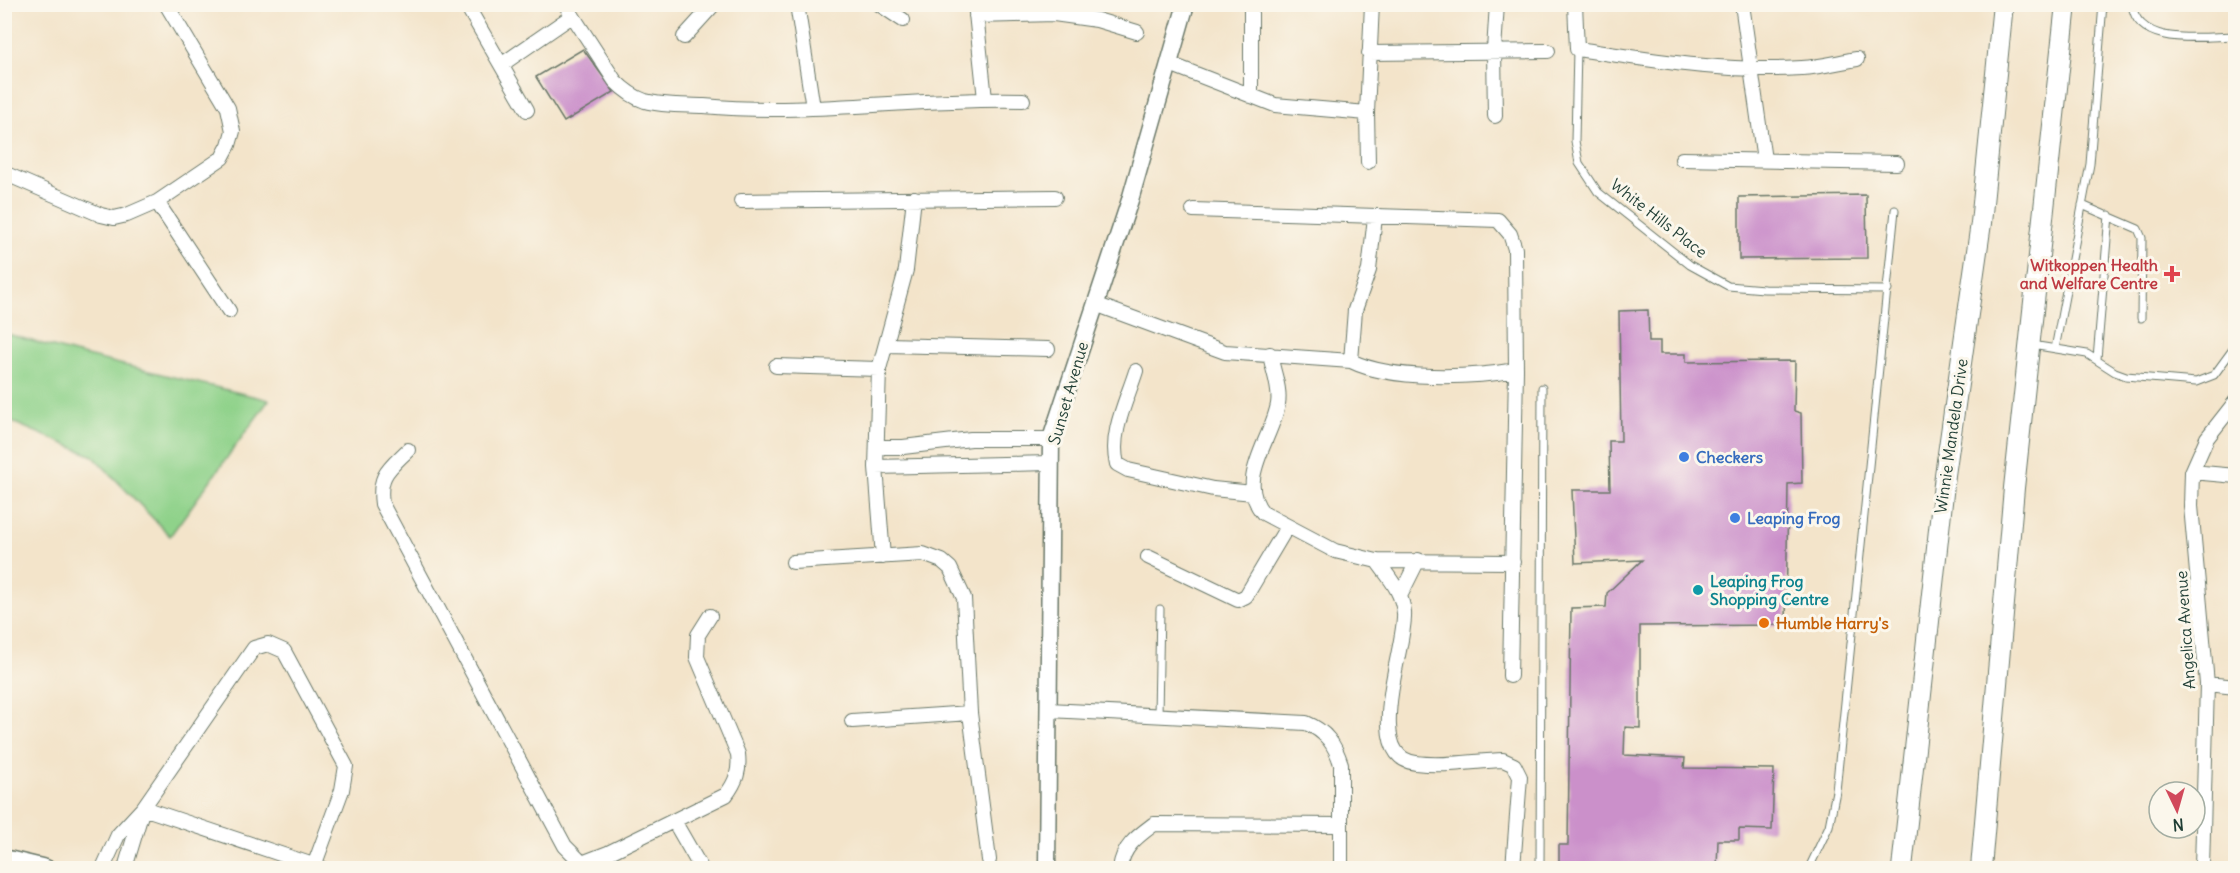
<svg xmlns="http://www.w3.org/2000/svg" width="2240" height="873" viewBox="0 0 2240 873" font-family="Delius,sans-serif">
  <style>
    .green { fill: #8fd28a; stroke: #57885f; stroke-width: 1.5 }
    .building { fill: #cb90ca }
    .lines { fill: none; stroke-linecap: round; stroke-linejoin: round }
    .service-casing { stroke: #697768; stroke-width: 9 }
    .minor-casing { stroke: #697768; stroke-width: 16 }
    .tertiary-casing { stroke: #697768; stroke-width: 19 }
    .secondary-casing { stroke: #697768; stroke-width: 22 }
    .service { stroke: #fff; stroke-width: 7 }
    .minor { stroke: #fff; stroke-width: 14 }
    .tertiary { stroke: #fff; stroke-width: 16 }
    .secondary { stroke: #fff; stroke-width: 20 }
    .health-dot { fill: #e0444e; stroke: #fbf7ec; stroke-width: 2 }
    .shop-dot { fill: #3f7fe0; stroke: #fbf7ec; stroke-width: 2 }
    .culture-dot { fill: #0f9aa8; stroke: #fbf7ec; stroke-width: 2 }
    .food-dot { fill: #e8710a; stroke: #fbf7ec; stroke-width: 2 }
    .labels { text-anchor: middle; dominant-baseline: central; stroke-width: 6; stroke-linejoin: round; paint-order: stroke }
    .street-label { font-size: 16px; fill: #1f3d34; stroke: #fbf7ec }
    .health-label { font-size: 16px; font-weight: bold; fill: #be3a42; stroke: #fbf7ec; text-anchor: end }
    .shop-label { font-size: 16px; font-weight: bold; fill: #366cbe; stroke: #fbf7ec; text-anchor: start }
    .culture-label { font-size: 16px; font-weight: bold; fill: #0d838f; stroke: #fbf7ec; text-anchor: start }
    .food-label { font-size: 16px; font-weight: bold; fill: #c56008; stroke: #fbf7ec; text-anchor: start }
  </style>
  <rect width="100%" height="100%" fill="#fbf7ec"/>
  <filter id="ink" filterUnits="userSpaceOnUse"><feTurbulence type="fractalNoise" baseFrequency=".0167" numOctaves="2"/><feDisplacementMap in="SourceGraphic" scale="12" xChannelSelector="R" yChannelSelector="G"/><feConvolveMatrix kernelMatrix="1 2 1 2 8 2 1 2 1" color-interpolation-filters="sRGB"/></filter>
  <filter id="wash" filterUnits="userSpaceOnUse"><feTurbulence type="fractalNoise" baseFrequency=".008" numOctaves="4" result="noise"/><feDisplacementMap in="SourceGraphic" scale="24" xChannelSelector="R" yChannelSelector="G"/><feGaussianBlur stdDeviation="1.35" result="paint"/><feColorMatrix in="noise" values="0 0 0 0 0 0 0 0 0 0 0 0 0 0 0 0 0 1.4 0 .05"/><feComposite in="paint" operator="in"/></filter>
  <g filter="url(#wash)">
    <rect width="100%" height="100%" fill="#f3e4ca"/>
    <path class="green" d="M4 333 74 353 269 400 170 536 93 456 5 419Z"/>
    <g id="blocks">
      <path class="building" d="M583 49 614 92 564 122 536 77Z
        M1866 195 1867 258 1739 259V197Z
        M1648 310 1649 341H1660V354H1686V362L1795 361 1794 411 1801 413 1802 483 1788 484 1786 625 1640 626V728L1625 727 1624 755 1685 758 1684 768 1774 769 1772 830 1739 829V840H1718L1717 868H1559V845H1568L1571 608 1606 607 1607 593 1642 560 1575 563 1572 490H1610L1609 441H1621L1619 311Z"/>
    </g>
  </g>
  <g filter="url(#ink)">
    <use href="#blocks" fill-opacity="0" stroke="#697768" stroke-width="1.5"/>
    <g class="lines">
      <g class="service-casing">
        <path id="service" d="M2132 4C2137 48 2204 36 2236 36
          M1577 49 1575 141 1579 163 1598 192 1690 265 1728 286 1764 289 1888 290
          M2082 205 2138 229 2142 238 2141 318
          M2032 345 2087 354 2115 372 2126 376 2196 382 2214 375 2236 345
          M2055 349 2090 164 2103 4
          M2097 359 2109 215
          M1158 715 1160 609
          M1540 868 1542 388
          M1809 868 1829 826 1836 791 1895 210"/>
      </g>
      <g class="minor-casing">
        <path id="minor" d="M466 4 527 110
          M565 4 615 81C624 90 633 97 645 101 663 106 685 105 704 106 810 116 916 97 1023 100
          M797 4 813 108
          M879 4 903 20
          M975 4 985 99
          M1575 4 1577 49C1651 60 1726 73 1802 68 1820 67 1839 62 1857 59
          M1742 4 1764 160
          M976 16 1054 14 1097 20 1137 32
          M684 37 714 4
          M1369 53 1548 51
          M1170 64 1275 105 1367 113
          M501 65 572 16
          M1251 96V4
          M1495 116 1494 50 1497 4
          M1682 159 1897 163
          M1368 162 1367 113 1372 4
          M4 173 101 215 114 218 127 215 157 202 222 158 229 145 233 131 228 108 166 4
          M741 201 1055 197
          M157 202 229 311
          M1193 210 1498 220 1510 234 1515 249 1516 370 1510 676
          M1095 304 1225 352 1351 361C1392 381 1471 378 1516 370
          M887 345 1048 349
          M1270 354C1272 369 1281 388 1278 404 1272 439 1235 480 1263 513L1335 551 1377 561 1513 562
          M1351 361 1355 310 1369 270 1375 217
          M776 366 879 369
          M1136 371C1127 400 1109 434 1117 464L1128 470 1213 489 1253 493
          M877 447H903L971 439H1051
          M408 450C388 470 378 475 382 504L565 846 582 863 608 853 726 795C736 782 740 771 738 754L697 657 698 635 710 616
          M876 467 1050 463
          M2192 472 2236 476
          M883 557 876 467 879 369 906 270 914 198
          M1148 557 1238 600 1246 596 1287 527
          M1377 561C1389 578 1402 591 1404 613 1407 644 1361 757 1416 763 1443 767 1475 761 1503 760L1514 765 1520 777 1513 868
          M793 562 923 554 942 561 950 568 964 598 970 713 989 860
          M1401 594 1418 560
          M2207 684 2236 687
          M1049 710 1306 723C1326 731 1335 745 1341 764V868
          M852 721 970 713
          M143 808 322 868
          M674 821 701 868
          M103 868 118 835 143 808 254 648 268 644 284 651 346 766 342 790 314 866
          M125 868 143 808
          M1120 868C1123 846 1138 836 1154 824L1341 825
          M2202 868 2207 684 2191 506 2192 472 2207 438 2236 401"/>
      </g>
      <g class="tertiary-casing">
        <path id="tertiary" d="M4 858 46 868
          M1047 868 1051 439 1130 200 1186 4"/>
      </g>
      <g class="secondary-casing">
        <path id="secondary" d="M1902 868 1945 475 1981 223 2003 4
          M1981 868 2014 488 2066 4"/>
      </g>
      <use href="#service" class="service"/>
      <use href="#minor" class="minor"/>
      <use href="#tertiary" class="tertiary"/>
      <use href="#secondary" class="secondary"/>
    </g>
  </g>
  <path class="health-dot" d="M2169 265h6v6h6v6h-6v6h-6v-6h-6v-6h6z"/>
  <g class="shop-dot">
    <circle cx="1684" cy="457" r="6"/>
    <circle cx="1735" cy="518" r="6"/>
  </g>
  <circle class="culture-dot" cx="1698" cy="590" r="6"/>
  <circle class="food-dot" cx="1764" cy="623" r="6"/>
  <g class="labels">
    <g class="street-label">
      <text transform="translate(1659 218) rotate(38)">White Hills Place</text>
      <text transform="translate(1068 393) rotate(-74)">Sunset Avenue</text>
      <text transform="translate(1951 436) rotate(-82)">Winnie Mandela Drive</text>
      <text transform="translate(2185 630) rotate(-94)">Angelica Avenue</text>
    </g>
    <g class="health-label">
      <text x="2158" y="265">Witkoppen Health<tspan x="2158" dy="18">and Welfare Centre</tspan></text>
    </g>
    <g class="shop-label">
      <text x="1696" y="457">Checkers</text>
      <text x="1747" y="518">Leaping Frog</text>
    </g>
    <g class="culture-label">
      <text x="1710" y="581">Leaping Frog<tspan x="1710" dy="18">Shopping Centre</tspan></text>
    </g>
    <g class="food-label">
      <text x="1776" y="623">Humble Harry's</text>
    </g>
  </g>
  <rect width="2240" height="873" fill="none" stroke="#fbf7ec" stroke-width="24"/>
  <g transform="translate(2177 810) rotate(175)"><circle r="28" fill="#fbf7ec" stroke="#a3ada2" stroke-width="1.5"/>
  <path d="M0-4.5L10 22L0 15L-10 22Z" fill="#d1495b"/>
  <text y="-9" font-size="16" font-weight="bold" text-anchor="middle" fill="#1f3d34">N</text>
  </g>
</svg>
